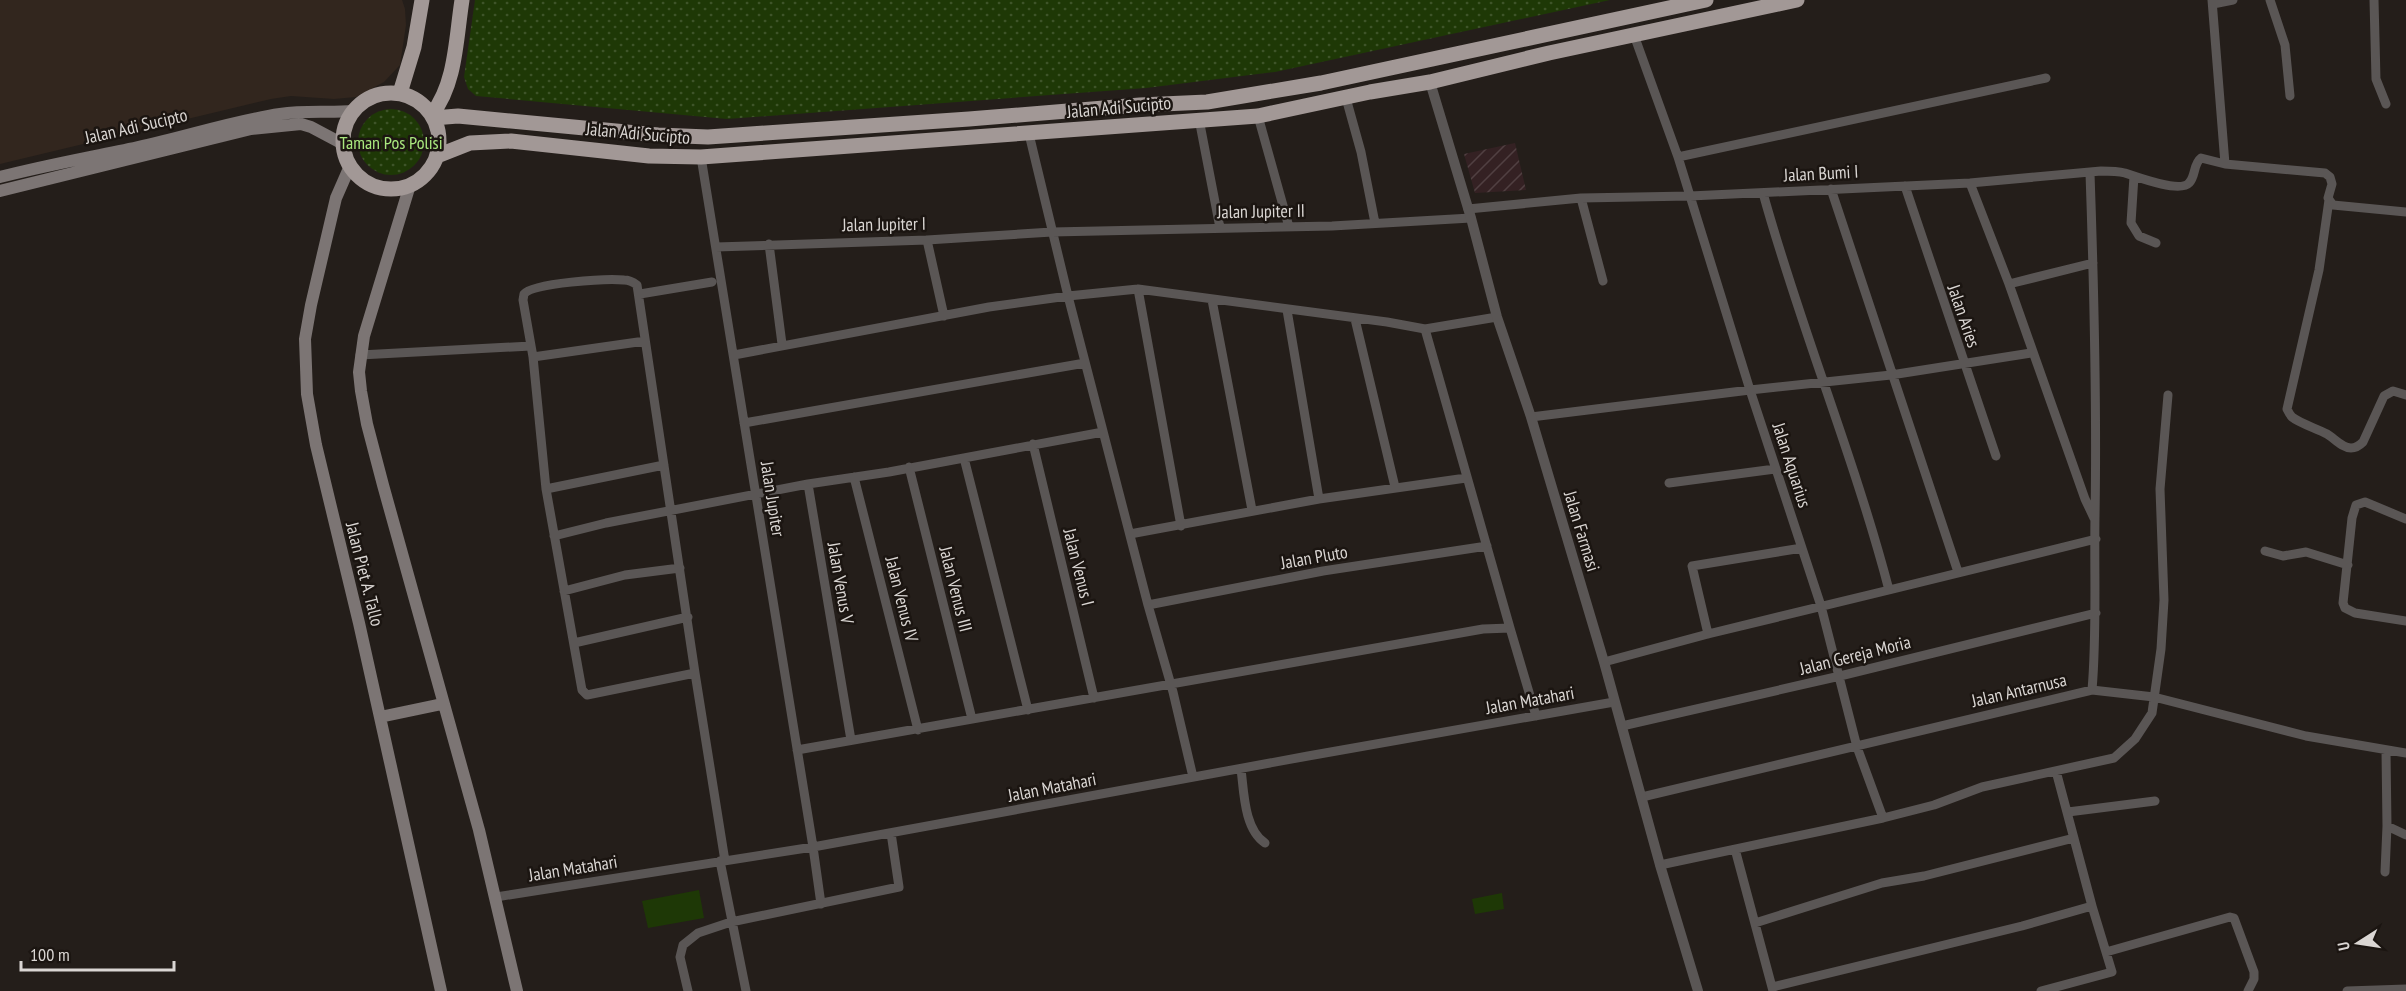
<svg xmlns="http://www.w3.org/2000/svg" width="2406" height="991" viewBox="0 0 2406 991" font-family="'PT Sans Narrow',sans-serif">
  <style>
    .industrial { fill: url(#industrial-furrows) }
    .built { fill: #32261e }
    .grass { fill: url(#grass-dots) }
    .pitch { fill: #1e3806 }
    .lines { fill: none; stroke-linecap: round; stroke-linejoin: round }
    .minor { stroke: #5a5655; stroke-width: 9 }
    .tertiary { stroke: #5a5655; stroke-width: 10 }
    .secondary { stroke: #7c7574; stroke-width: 12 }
    .trunk { stroke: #a29896; stroke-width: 15 }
    .labels { text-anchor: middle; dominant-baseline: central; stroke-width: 5; stroke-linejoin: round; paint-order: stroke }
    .street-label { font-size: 18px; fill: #dad6d3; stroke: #1b1511 }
    .park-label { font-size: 18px; fill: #a9e77e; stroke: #1b1511 }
  </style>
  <defs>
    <pattern id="industrial-furrows" width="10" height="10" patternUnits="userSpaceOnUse" patternTransform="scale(1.5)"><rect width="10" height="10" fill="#342123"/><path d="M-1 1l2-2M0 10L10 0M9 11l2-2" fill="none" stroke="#514042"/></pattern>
    <pattern id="grass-dots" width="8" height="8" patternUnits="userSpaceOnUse" patternTransform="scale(1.5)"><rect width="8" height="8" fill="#1e3806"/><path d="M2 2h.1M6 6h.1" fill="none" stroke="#3e5429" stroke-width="1.8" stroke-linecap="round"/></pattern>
  </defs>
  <rect width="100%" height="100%" fill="#241e1a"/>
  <path class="industrial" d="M1515 143 1526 190 1475 193 1464 154Z"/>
  <path class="built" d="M0 0H402L405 9 406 25 400 65 384 82 356 97 334 99 291 96 271 99 0 164Z"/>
  <path class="grass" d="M475 0H1610L1275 72 1146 88 727 119 476 96 468 89 464 77Z
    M358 142a33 33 0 1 1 66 0a33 33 0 1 1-66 0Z"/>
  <path class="pitch" d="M699 890 704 918 648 928 642 901Z
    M1502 893 1504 909 1475 914 1472 899Z"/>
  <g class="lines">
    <path class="minor" d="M2212 0 2225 164
      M2270 0 2285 45 2290 96
      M2374 0 2376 79 2386 104
      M2213 4 2233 0
      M1634 35 1678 157 1750 390 1821 606 1857 747 1883 818
      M1346 98 1361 152 1375 223
      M1258 116 1289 227
      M1199 119 1220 228
      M1029 134 1068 296 1148 605 1173 692 1193 777
      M701 157 813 847 821 904
      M1678 157 2046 78
      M2090 173C2094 288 2097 402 2095 516 2094 574 2097 632 2092 690
      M2134 176 2131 223 2139 236 2156 243
      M1970 183 2009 284 2085 499 2094 518
      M1905 186 1996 456
      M1831 189 1958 572
      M1763 193C1800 327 1854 456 1889 590L2096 539
      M1581 198 1603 281
      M2329 200 2319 270 2287 409C2288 411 2291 416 2292 417 2299 423 2318 429 2327 434 2334 438 2342 448 2351 448 2356 448 2360 445 2363 442L2384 396 2393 391 2406 395
      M1468 209 1581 198 1690 196 1970 183 2101 171C2109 171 2117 171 2125 173 2137 177 2180 193 2189 183 2196 176 2193 164 2201 158L2225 164 2325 173 2330 177 2332 184 2328 198 2333 205 2406 212
      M927 240 944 316
      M769 244 782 344
      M716 247 927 240 1052 232 1332 226 1471 218
      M2009 284 2093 263
      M1138 289 1181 526
      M640 294 712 282
      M1212 300 1252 510
      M1287 310 1319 499
      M1355 319 1395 487
      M1425 329 1497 317
      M645 341 533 357 523 300 524 294C533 283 608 278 624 280 629 280 633 282 637 285L695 673 725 861
      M360 355 531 346
      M734 355 989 307 1068 296 1138 289 1387 322 1425 329 1510 628
      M533 357 546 489 582 690 587 695 695 673
      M1531 417 1750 390 1891 375 2031 353
      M744 423 1085 363
      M1033 444 1094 698
      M964 458 1028 710
      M909 467 972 719
      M854 477 918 730
      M1669 483 1775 469
      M808 484 889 472 1103 432
      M546 489 664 465
      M2406 519 2365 502 2356 505 2352 518 2343 603 2345 608 2355 613 2406 621
      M1130 534 1319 499 1466 478
      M554 536 606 523 808 484 851 740
      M2265 551 2283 556 2306 552 2348 565
      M564 591 625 575 680 568
      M1148 605 1323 571 1487 546
      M1708 634 1692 566 1802 548
      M574 643 688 617
      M1604 662 1708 634 1889 590
      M1622 726 1840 676 2096 613
      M797 750 1483 629 1510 628 1536 716
      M2386 751 2387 826 2406 835
      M1241 769C1244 792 1244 829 1265 843
      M1642 797 2092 690 2154 697 2306 736 2406 753
      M2068 812 2155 801
      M1735 849 1773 991
      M720 861 746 991
      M1660 865 1883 818 1934 805 1982 787 2114 758 2135 739 2152 713 2161 649 2164 600 2160 489 2168 395
      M2385 872 2387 826
      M496 897 813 847 1308 756 1614 702
      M1755 923 1882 883 1924 876 2074 838
      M2106 952 2230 917 2234 918 2254 972V979L2248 991
      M1772 987 2022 926 2092 906 2056 771
      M688 991 680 957 683 945 698 933 731 922 899 887 891 833
      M2041 991 2112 972 2092 906
      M2347 991 2406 989"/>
    <path class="tertiary" d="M1430 82 1471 218 1497 317 1531 417 1604 662 1660 865 1698 991"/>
    <path class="secondary" d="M350 166 336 198 311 305 305 339 307 394 316 445 359 623 441 991
      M0 177C46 165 92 157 138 147 186 137 232 121 280 114 305 110 329 113 353 111
      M410 185 364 336 359 372 361 391 367 424 383 485 479 830 517 991
      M0 191 251 129 301 124 311 127 343 144
      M380 717 442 704"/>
    <path class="trunk" d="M400 93 414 47 422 0
      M343 141a48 48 0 1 1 96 0a48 48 0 1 1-96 0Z
      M432 114C456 84 456 38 462 0
      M433 118 458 116 658 135 708 137 969 119 1140 105 1207 102 1321 83 1706 0
      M437 156 470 143 511 141 649 156 701 157 1258 116 1370 92 1430 82 1549 53 1797 0"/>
  </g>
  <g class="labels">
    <g class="street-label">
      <text transform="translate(1119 107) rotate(-5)">Jalan Adi Sucipto</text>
      <text transform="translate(136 126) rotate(-13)">Jalan Adi Sucipto</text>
      <text transform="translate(638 133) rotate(5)">Jalan Adi Sucipto</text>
      <text transform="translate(1821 173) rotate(-3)">Jalan Bumi I</text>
      <text transform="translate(1261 211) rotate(-1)">Jalan Jupiter II</text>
      <text transform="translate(884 224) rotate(-1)">Jalan Jupiter I</text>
      <text transform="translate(1964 316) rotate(71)">Jalan Aries</text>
      <text transform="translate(1792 465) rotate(72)">Jalan Aquarius</text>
      <text transform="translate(773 499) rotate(81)">Jalan Jupiter</text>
      <text transform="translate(1582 531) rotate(73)">Jalan Farmasi</text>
      <text transform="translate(1314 557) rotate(-10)">Jalan Pluto</text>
      <text transform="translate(1079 567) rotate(76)">Jalan Venus I</text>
      <text transform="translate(365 574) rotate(76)">Jalan Piet A. Tallo</text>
      <text transform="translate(841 583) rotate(80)">Jalan Venus V</text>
      <text transform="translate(956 589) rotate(76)">Jalan Venus III</text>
      <text transform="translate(902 599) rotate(76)">Jalan Venus IV</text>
      <text transform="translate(1855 655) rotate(-14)">Jalan Gereja Moria</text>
      <text transform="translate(2019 690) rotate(-13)">Jalan Antarnusa</text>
      <text transform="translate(1530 700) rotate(-10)">Jalan Matahari</text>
      <text transform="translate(1052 787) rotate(-11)">Jalan Matahari</text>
      <text transform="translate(573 868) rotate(-9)">Jalan Matahari</text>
    </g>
    <g class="park-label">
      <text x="391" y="142">Taman Pos Polisi</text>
    </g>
  </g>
  <g transform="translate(2358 943) rotate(258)" stroke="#1b1511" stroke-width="4.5" paint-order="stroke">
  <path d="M0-4.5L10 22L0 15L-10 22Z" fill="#dad6d3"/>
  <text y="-9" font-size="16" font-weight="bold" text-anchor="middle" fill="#dad6d3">U</text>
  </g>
  <path d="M21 961v9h153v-9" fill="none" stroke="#dad6d3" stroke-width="3"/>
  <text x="30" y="961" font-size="18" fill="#dad6d3" stroke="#1b1511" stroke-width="4.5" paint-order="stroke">100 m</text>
</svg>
